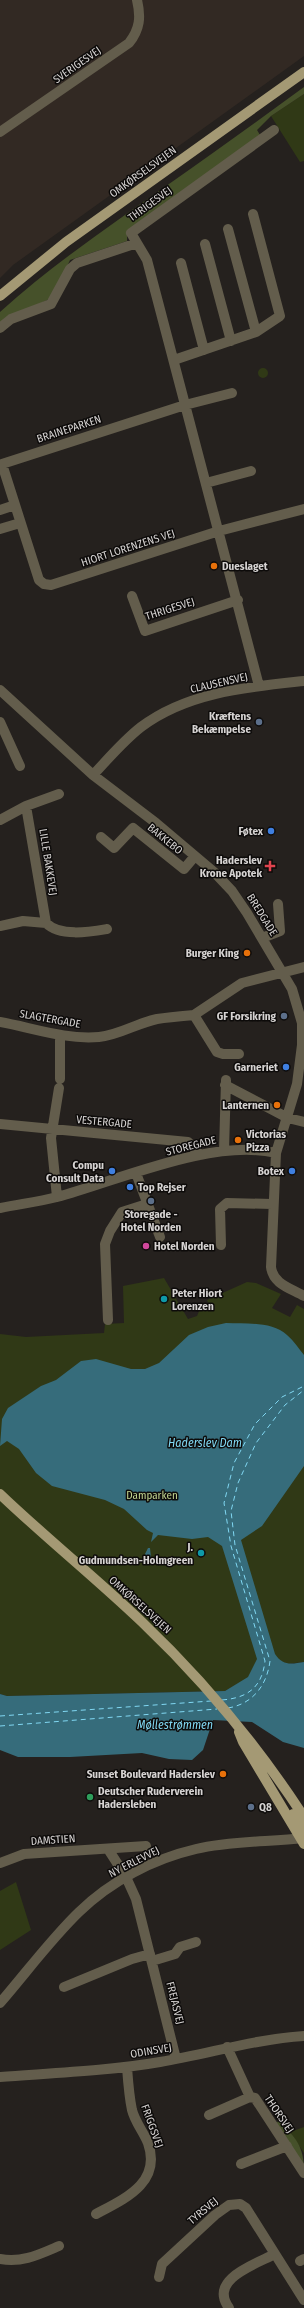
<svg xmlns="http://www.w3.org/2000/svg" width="304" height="2308" viewBox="0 0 304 2308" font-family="'Fira Sans Condensed',sans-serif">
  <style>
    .built { fill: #322923 }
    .green { fill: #303916 }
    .forest { fill: #46512a }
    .water { fill: #366c7b }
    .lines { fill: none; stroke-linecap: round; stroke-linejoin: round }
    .ferry { stroke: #81d8f3; stroke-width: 1; stroke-dasharray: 5 4; stroke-linecap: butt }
    .minor { stroke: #635d4c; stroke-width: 10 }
    .major { stroke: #a49974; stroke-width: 10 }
    .food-dot { fill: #e8710a; stroke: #0d0b0a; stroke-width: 1.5 }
    .service-dot { fill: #5c6f8a; stroke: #0d0b0a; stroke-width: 1.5 }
    .shop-dot { fill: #3f7fe0; stroke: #0d0b0a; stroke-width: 1.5 }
    .health-dot { fill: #e0444e; stroke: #0d0b0a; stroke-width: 1.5 }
    .hotel-dot { fill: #d1479c; stroke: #0d0b0a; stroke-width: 1.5 }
    .culture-dot { fill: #0f9aa8; stroke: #0d0b0a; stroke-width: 1.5 }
    .leisure-dot { fill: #2e9e5b; stroke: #0d0b0a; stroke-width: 1.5 }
    .labels { text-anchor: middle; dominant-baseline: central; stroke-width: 3; stroke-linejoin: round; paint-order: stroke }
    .street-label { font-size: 11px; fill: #d6d3d2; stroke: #0d0b0a }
    .poi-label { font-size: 11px; font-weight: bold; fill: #d6d3d2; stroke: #0d0b0a; text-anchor: end }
    .park-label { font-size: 11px; fill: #c0d490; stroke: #0d0b0a }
    .water-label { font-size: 12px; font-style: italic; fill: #81d8f3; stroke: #0d0b0a }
  </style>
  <rect width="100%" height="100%" fill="#25211e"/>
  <path class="built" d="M0 0H304V56L13 265 0 278Z"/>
  <path class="green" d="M304 94V161L300 162 271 116Z
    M258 373a5 5 0 1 1 10 0a5 5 0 1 1-10 0Z
    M164 1278 188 1319 197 1316 200 1309 205 1307 211 1311 207 1300 247 1282 256 1283 281 1294 272 1308 290 1317 297 1305 304 1309V1662L287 1664 280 1661 225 1691 7 1696 0 1694V1334L26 1337 104 1333 105 1324 124 1323 123 1286Z
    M16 1882 31 1930 0 1950V1891Z
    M304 2127V2153L290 2132Z"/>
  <path class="forest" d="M304 87V94L271 116 257 130 260 135 127 232V241L70 260 53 297 0 324V312C53 264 111 225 169 184 215 152 259 120 304 87Z
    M279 2121C296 2138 304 2146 304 2171L274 2124Z"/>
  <path class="water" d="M226 1323C245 1324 272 1321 287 1335 294 1341 299 1349 304 1355V1466L262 1526 241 1540 275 1654C283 1666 291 1664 304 1662V1748L283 1742 252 1722 213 1720 203 1750 192 1760 169 1759 142 1753 70 1757H18L0 1750V1694L7 1696 225 1691 248 1677 257 1659 222 1546 208 1537 192 1539 158 1535 151 1542 153 1533 147 1530 124 1509 105 1500 52 1486 36 1473 19 1449 7 1441 0 1446 2 1419 8 1408 41 1386 56 1380 81 1361 96 1359 131 1369H145L159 1363 189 1335 208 1327Z
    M148 1548H150L151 1558 155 1560V1563H148L145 1554Z"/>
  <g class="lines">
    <path class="ferry" d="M222 1700C247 1698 262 1688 265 1661L231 1546 224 1503 234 1463 255 1424 282 1397 304 1386
      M228 1708C253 1704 267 1685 270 1661L235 1545 231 1511 238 1483 256 1443 285 1405 304 1390
      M0 1716 211 1701
      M0 1726 217 1709"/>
    <path class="minor" d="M0 132 129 43C140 29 141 17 137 0
      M228 229 256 332
      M205 244 231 341
      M181 263 204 350
      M0 328 11 319 51 304 70 269 77 263 137 243
      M174 360 256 332 280 316 253 214
      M232 393 185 405 2 464 39 580 44 584 51 585 219 531 304 509
      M206 483 251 471
      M0 510 15 505
      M0 529 20 523
      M132 596 145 631 238 600
      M259 686 147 260 131 233 274 130
      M0 690 93 775 156 823 214 872 232 891 247 913 292 989 302 1023V1045L297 1084 276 1153 271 1267C273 1284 290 1288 304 1296
      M0 722 20 766
      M93 775C109 758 123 741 141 727 187 692 248 687 304 681
      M26 806 46 923
      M0 820 26 806 59 794
      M101 837 114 848 133 828 184 869 195 856
      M0 926 23 921 46 923C60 937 89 932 107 929
      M262 938 280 931 278 904
      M194 1015 242 983 304 967
      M194 1015 217 1052 223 1054H239
      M0 1022C33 1028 66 1040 99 1037 120 1035 137 1023 157 1019 169 1017 182 1016 194 1015
      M60 1079V1035
      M225 1085 288 1118 304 1122
      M0 1124 188 1142 200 1155
      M224 1151 226 1080
      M136 1173 160 1237
      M57 1197 51 1138 59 1088
      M0 1208C19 1204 38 1202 57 1197 120 1180 212 1138 276 1153
      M221 1245 220 1209 227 1203 272 1204
      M108 1320 105 1244 110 1231 122 1212 147 1204
      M108 1849 126 1877 136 1899 176 2059
      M0 1863 24 1854 146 1846
      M152 1961 175 1954 180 1947 196 1942
      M64 1987 132 1959 150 1954
      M0 2003C26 1973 51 1939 79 1912 111 1881 153 1859 196 1849 231 1841 268 1842 304 1838
      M227 2047 250 2097 255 2098 304 2173
      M0 2077C53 2073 108 2071 160 2062 209 2054 255 2039 304 2036
      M209 2115 250 2097
      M241 2164 287 2146
      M96 2214C124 2199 162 2183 148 2143 143 2131 135 2122 132 2110 129 2096 128 2081 127 2067
      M0 2259C22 2263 38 2255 59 2246
      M300 2261 304 2259
      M159 2277 162 2264 215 2215 229 2205 240 2204 246 2208 304 2300
      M229 2308C208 2279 256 2264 275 2254"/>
    <path class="major" d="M0 296 66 242 304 72
      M0 1494C46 1538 96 1578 142 1622 203 1680 257 1745 304 1817
      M239 1732 243 1742 304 1844
      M293 1814 304 1829"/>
  </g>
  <g class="food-dot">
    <circle cx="214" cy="566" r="4"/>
    <circle cx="247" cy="953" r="4"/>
    <circle cx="277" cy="1105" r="4"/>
    <circle cx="238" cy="1140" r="4"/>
    <circle cx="223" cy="1774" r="4"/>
  </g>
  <g class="service-dot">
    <circle cx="259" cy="722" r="4"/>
    <circle cx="284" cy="1016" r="4"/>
    <circle cx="151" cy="1201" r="4"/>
    <circle cx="251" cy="1807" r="4"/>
  </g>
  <g class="shop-dot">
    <circle cx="271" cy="831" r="4"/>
    <circle cx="286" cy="1067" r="4"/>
    <circle cx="112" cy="1171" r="4"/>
    <circle cx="292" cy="1171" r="4"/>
    <circle cx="130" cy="1187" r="4"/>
  </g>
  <path class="health-dot" d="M268 860h4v4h4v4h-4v4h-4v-4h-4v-4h4z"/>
  <circle class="hotel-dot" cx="146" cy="1246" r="4"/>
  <g class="culture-dot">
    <circle cx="164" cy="1299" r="4"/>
    <circle cx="201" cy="1553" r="4"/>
  </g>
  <circle class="leisure-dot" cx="90" cy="1797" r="4"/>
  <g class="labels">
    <g class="street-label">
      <text transform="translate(77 65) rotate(-35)">SVERIGESVEJ</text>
      <text transform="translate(143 172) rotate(-36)">OMKØRSELSVEJEN</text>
      <text transform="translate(150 204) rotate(-36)">THRIGESVEJ</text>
      <text transform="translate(69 429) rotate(-18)">BRAINEPARKEN</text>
      <text transform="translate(128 548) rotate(-18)">HIORT LORENZENS VEJ</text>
      <text transform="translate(170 609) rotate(-18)">THRIGESVEJ</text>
      <text transform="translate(219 683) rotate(-13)">CLAUSENSVEJ</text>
      <text transform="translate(165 839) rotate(39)">BAKKEBO</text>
      <text transform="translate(48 862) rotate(81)">LILLE BAKKEVEJ</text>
      <text transform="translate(262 915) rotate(58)">BREDGADE</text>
      <text transform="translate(50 1019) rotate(10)">SLAGTERGADE</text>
      <text transform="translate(104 1122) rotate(5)">VESTERGADE</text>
      <text transform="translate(191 1146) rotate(-14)">STOREGADE</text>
      <text transform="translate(140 1605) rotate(42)">OMKØRSELSVEJEN</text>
      <text transform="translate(53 1840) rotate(-4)">DAMSTIEN</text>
      <text transform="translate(134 1862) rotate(-27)">NY ERLEVVEJ</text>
      <text transform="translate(175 2003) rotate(76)">FREJASVEJ</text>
      <text transform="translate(151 2051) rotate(-10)">ODINSVEJ</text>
      <text transform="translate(279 2114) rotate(56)">THORSVEJ</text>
      <text transform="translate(152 2126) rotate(70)">FRIGGSVEJ</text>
      <text transform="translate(203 2211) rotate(-40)">TYRSVEJ</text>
    </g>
    <g class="poi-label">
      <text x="222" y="566" text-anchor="start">Dueslaget</text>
      <text x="251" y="716">Kræftens<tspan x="251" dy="13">Bekæmpelse</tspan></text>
      <text x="263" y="831">Føtex</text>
      <text x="262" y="860">Haderslev<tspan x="262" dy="13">Krone Apotek</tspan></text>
      <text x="239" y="953">Burger King</text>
      <text x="276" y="1016">GF Forsikring</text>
      <text x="278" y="1067">Garneriet</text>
      <text x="269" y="1105">Lanternen</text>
      <text x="246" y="1134" text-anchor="start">Victorias<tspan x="246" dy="13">Pizza</tspan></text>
      <text x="104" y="1165">Compu<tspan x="104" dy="13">Consult Data</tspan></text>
      <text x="284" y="1171">Botex</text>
      <text x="138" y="1187" text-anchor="start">Top Rejser</text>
      <text x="151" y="1214" text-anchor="middle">Storegade -<tspan x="151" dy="13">Hotel Norden</tspan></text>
      <text x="154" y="1246" text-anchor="start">Hotel Norden</text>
      <text x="172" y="1293" text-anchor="start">Peter Hiort<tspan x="172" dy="13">Lorenzen</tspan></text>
      <text x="193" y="1547">J.<tspan x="193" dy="13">Gudmundsen-Holmgreen</tspan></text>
      <text x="215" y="1774">Sunset Boulevard Haderslev</text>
      <text x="98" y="1791" text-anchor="start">Deutscher Ruderverein<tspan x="98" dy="13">Hadersleben</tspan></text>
      <text x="259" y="1807" text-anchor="start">Q8</text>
    </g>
    <g class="park-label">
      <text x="152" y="1495">Damparken</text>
    </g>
    <g class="water-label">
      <text x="205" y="1443">Haderslev Dam</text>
      <text x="175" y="1725">Møllestrømmen</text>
    </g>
  </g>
</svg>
